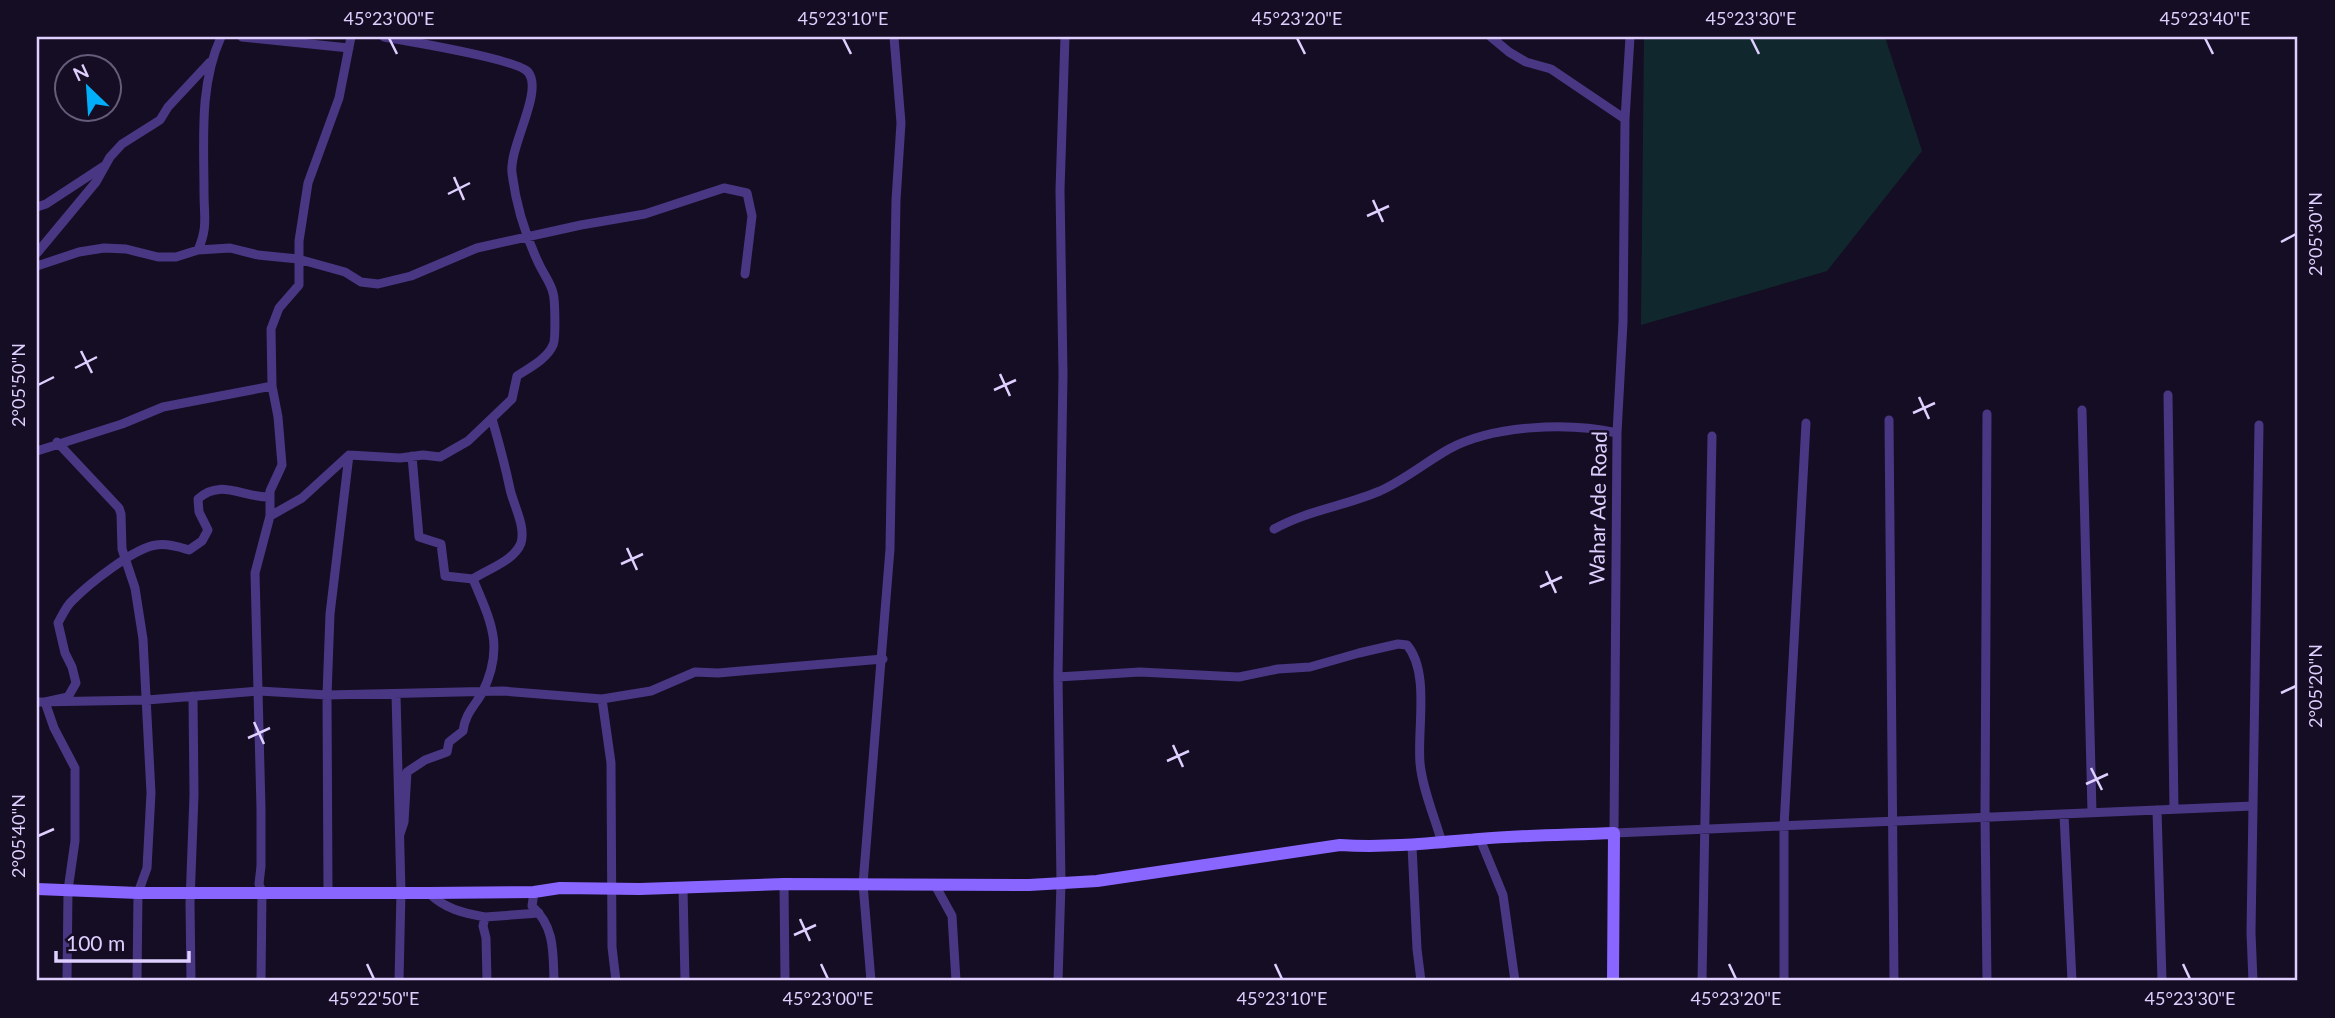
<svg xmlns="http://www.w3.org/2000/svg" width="2335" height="1018" viewBox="0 0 2335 1018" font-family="Lato,sans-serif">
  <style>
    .green { fill: #10282d }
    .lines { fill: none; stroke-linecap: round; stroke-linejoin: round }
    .street { stroke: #493783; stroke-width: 9 }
    .secondary { stroke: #8966ff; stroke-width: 12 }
    .ticks { fill: none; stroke: #decfff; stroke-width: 2.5 }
    .labels { text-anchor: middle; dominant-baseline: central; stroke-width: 5; stroke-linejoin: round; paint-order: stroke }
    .street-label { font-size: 21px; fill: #decfff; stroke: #150d23 }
    .neatline { fill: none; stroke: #decfff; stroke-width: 2.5 }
    .ticks-label { font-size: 18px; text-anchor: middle; fill: #decfff }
  </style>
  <rect width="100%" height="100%" fill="#150d23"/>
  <path class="green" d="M1644 37H1885L1922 151 1827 271 1641 325Z"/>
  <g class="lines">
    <path class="street" d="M242 37 349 48
      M1491 37 1509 52 1526 62 1551 69 1625 119
      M1630 37 1625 119 1623 322 1617 433 1614 833 2253 806
      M37 207 46 204 104 166
      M198 250C208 227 204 217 204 192 204 140 199 85 221 37
      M37 253 96 182 110 157 122 144 160 120 168 107 210 62
      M37 266 79 252 104 248 126 249 158 257H176L198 250 230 248 258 255 298 259 345 272 361 282 378 284 411 276 477 248 581 225 645 214 724 188 747 193 752 216 745 274
      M2168 395 2174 809
      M2082 410 2092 812
      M1987 414 1985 817 1987 981
      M1889 420 1894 981
      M57 442 119 508 121 514 122 549 135 588 143 639 151 793 147 868 138 893 137 981
      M37 451 122 424 163 407 272 386
      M270 516 302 498 349 455 400 458 423 455 440 457 468 441 512 399 517 376C529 368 547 359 553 345 556 340 555 299 553 293 551 283 543 273 539 264 525 235 516 205 512 173 509 146 544 91 528 72 517 59 407 41 384 37
      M1274 529C1308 510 1345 506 1380 491 1404 480 1426 462 1449 449 1494 425 1568 422 1617 433
      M473 579C488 569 514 561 521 543 526 526 513 504 510 489 505 465 499 443 492 419
      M1058 677 1140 672 1239 677 1278 669 1310 667 1359 653 1398 644 1407 645C1430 672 1417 729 1420 763 1422 788 1435 818 1442 843
      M396 694 401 892 399 981
      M602 699 611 763 612 947 616 981
      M37 702 147 700 259 691 327 695 503 691 602 699 651 691 695 672 718 673 883 659
      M2157 810 2162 981
      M2064 814 2072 981
      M400 834 404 822 407 772 425 760 447 752 449 742 463 731C465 714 474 707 482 693 505 647 491 622 473 579L445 576 441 544 419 537 412 456
      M1480 839 1503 895 1515 981
      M1412 846 1417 949 1421 981
      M784 884 785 981
      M935 885 952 916 956 981
      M683 888 685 981
      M328 892 327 695 330 614 349 455
      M534 892 532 906C555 927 553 952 554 981
      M429 893C445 909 463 913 485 917L483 926 486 938 487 981
      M485 917 539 913
      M67 981 68 890 75 841V768L54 728 45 702 68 697 76 683 72 667 65 653 58 623C62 616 66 606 73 600 89 584 134 548 156 545 167 543 179 547 189 550L202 541 208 530 199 512 198 499C220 478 243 498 270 497
      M191 981 190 902 194 795 193 696
      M261 981 262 892 259 884 261 866V809L255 573 270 516V491L282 465 278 417 272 386 271 329 279 308 299 285V241L308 183 339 98 351 37
      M871 981 863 884 890 549 896 200 901 123 894 37
      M1058 981 1061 883 1058 677 1063 374 1060 190 1065 37
      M1702 981 1712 436
      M1784 981V826L1806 423
      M2253 981 2251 933 2259 425"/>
    <path class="secondary" d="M37 889 138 893H429L534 892 560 888 640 889 784 884 1029 885 1097 881 1340 845C1387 848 1432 843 1479 839 1524 835 1569 835 1614 833L1613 981"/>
  </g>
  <path class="ticks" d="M389 38 397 54M843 38 851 54M1297 38 1305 54M1751 38 1759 54M2205 38 2213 54M454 177 464 200M448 194 470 183M1373 200 1383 222M1367 216 1389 206M2281 242 2296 234M81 351 92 373M75 368 97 357M1000 374 1010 396M38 385 54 377M994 390 1016 380M1919 397 1929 419M1913 413 1935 403M627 548 637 570M621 564 643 554M1546 571 1556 593M1540 587 1562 577M2281 693 2296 686M254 722 264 744M248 738 270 728M1173 745 1183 767M1167 761 1189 751M2091 768 2102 790M2086 784 2108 774M38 836 54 829M800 919 810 941M794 935 816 925M367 964 374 979M821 964 828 979M1275 964 1282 979M1729 964 1736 979M2183 964 2190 979"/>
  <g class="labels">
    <g class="street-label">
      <text transform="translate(1597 508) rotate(-89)">Wahar Ade Road</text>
    </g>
  </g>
  <rect width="2335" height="1018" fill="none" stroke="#150d23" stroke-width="77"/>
  <g transform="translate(88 88) rotate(335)"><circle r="33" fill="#150d23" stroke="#655b7b" stroke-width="2"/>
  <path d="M0-5L12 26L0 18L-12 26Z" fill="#00aefa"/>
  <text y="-10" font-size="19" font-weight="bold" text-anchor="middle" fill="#decfff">N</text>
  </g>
  <path d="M56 951v10h133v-10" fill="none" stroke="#decfff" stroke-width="3.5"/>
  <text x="66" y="951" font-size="21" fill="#decfff" stroke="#150d23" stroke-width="5" paint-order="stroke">100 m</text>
  <rect x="38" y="38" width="2258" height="941" class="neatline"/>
  <g class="ticks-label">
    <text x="389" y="25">45°23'00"E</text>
    <text x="843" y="25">45°23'10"E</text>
    <text x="1297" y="25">45°23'20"E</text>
    <text x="1751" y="25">45°23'30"E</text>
    <text x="2205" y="25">45°23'40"E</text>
    <text transform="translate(2316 234) rotate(-90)" y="6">2°05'30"N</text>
    <text transform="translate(19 385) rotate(-90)" y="6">2°05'50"N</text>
    <text transform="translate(2316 686) rotate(-90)" y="6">2°05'20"N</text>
    <text transform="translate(19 836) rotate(-90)" y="6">2°05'40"N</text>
    <text x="374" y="1005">45°22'50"E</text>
    <text x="828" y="1005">45°23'00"E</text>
    <text x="1282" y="1005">45°23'10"E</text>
    <text x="1736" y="1005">45°23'20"E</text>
    <text x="2190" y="1005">45°23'30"E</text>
  </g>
</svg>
